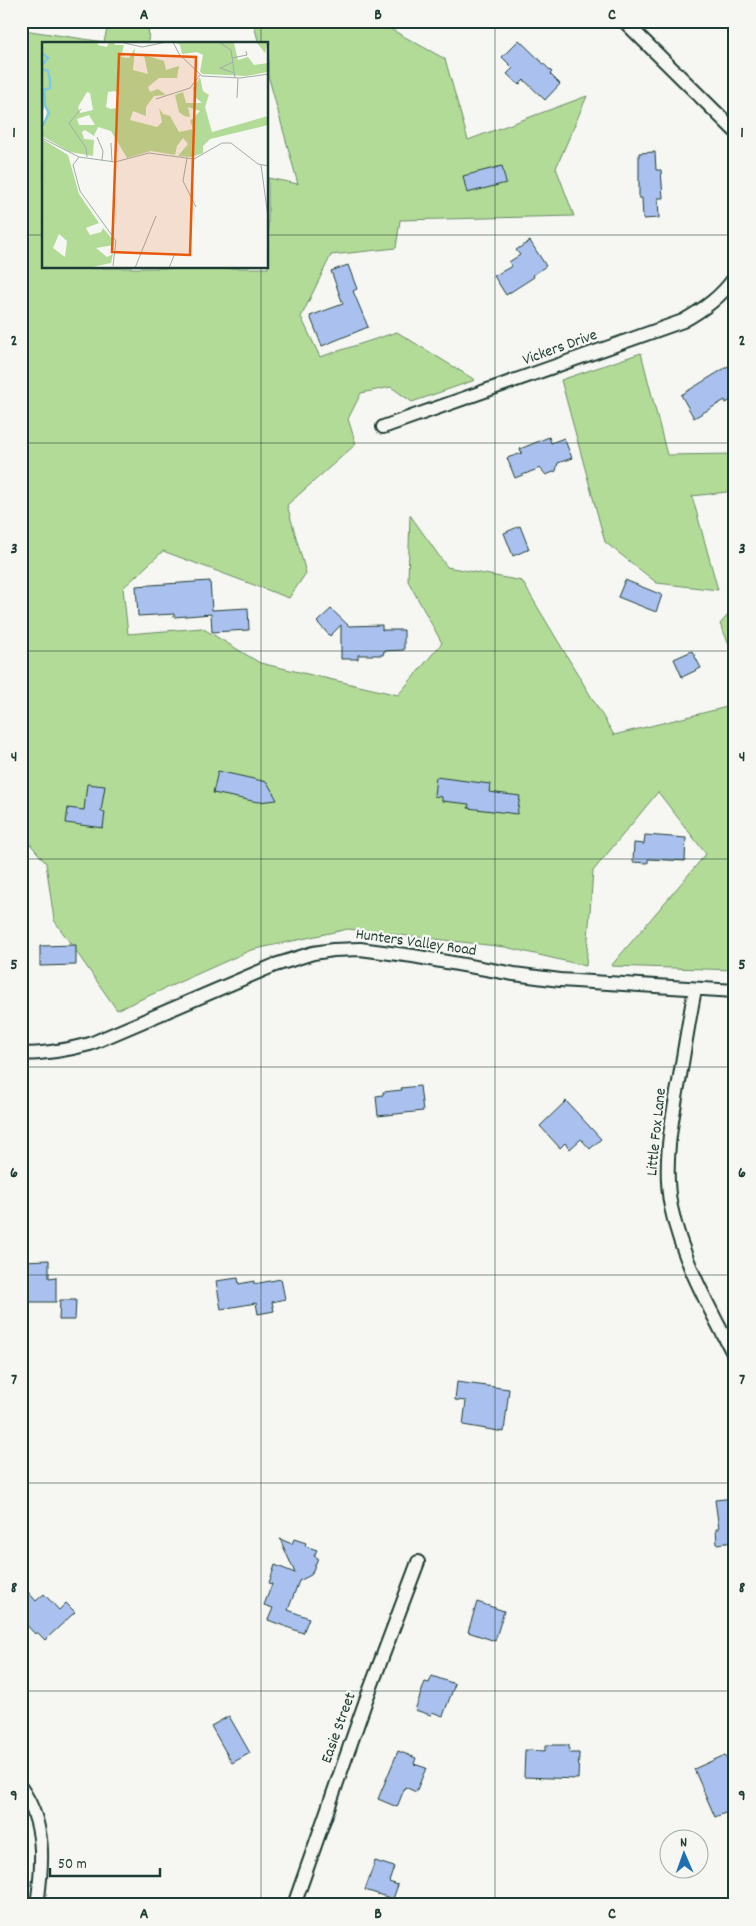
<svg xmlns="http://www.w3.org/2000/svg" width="756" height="1926" viewBox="0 0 756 1926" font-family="Dekko,sans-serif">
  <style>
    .green { fill: #b3db98; stroke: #698c66 }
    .building { fill: #aac1ef; stroke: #1f3d34 }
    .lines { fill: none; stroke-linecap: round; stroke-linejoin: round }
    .minor-casing { stroke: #1f3d34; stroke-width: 16 }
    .minor { stroke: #f6f6f2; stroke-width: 12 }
    .grid { fill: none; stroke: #1f3d34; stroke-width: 1; stroke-opacity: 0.55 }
    .labels { text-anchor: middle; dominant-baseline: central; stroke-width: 4.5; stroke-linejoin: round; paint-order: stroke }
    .street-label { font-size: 16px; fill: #1f3d34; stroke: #f6f6f2 }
    .inset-river { fill: none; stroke: #7fc9df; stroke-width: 2.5 }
    .inset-road { fill: none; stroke: #a0aca6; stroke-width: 1 }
    .view { fill: #e8590c; fill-opacity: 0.15; stroke: #e8590c; stroke-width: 2.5 }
    .inset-edge { fill: none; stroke: #1f3d34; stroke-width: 2.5 }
    .neatline { fill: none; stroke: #1f3d34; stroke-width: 2 }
    .grid-label { font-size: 16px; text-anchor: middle; font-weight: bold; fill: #1f3d34 }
  </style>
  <rect width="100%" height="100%" fill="#f6f6f2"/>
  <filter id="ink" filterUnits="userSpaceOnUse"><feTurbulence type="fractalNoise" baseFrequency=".02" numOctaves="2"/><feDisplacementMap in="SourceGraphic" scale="10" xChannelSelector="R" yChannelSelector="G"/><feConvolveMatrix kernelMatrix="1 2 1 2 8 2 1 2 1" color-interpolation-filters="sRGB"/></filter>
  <g filter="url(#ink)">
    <path class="green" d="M21 21H25L23 30 104 42 109 21H149L148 44H44V268H268V178L298 184 268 75V44H259L253 21H361L383 25 445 59 468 140 587 96 556 168 574 216 400 220 396 248 331 255 301 317 320 357 397 332 475 380 412 402 391 387 361 393 348 419 356 444 287 505 306 573 289 598 163 551 123 588 128 634 202 628 260 663 398 695 442 643 408 581 410 515 447 567 522 581 614 735 735 705V970L611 966 706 854 658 792 593 871 586 966 505 947 348 929 251 950 117 1010 54 920 46 863 21 833Z
      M641 353 667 455 735 454V491L692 496 718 590 657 583 605 542 561 380Z
      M735 607V657L720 624Z"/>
    <path class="building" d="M519 40 552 72 550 74 560 84 545 100 524 80 519 85 507 74 513 68 502 57Z
      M655 152 656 170H661L663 198H658L659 218 643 219 642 198H639V153Z
      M502 166 506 183 467 193 463 176Z
      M530 241 546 266 533 275 534 277 506 295 494 276 512 266 509 262 520 255 516 250Z
      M348 265 357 289 353 291 368 327 322 346 310 316 343 304 331 271Z
      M730 365 735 374V398L726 403 725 400 694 418 681 395Z
      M549 437 551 443 564 438 572 458 558 463 556 471 546 475 540 468 515 478 507 458 522 453 520 449Z
      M520 526 529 549 513 556 504 533Z
      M625 580 662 595 656 612 618 597Z
      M210 581 212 610 248 608 249 630 212 632 211 614 174 617V614L138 616 136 586Z
      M331 609 349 626 382 625V630H404V650L384 651 383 655H358V659H341V625L330 636 317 622Z
      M692 651 701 668 682 677 674 659Z
      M218 771 267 782 277 800 258 802 213 793Z
      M436 777 490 784 489 792 520 796 517 814 468 808 469 804 442 801V797L434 796Z
      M87 784 105 786 101 811 105 812 103 828 66 823 68 808 84 810Z
      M645 835 686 838 685 861 648 859V863L633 862 634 843 644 844Z
      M76 945V965L40 966V946Z
      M420 1086 423 1111 378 1116 376 1096 383 1095V1092L402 1090 401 1088Z
      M566 1101 601 1139 590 1149 581 1139 570 1149 565 1143 560 1148 540 1126Z
      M49 1260V1278L56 1277V1302H21V1261Z
      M238 1278 239 1284 254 1281V1284L281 1279 285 1299 272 1302 274 1311 258 1314 256 1303 221 1309 216 1281Z
      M60 1300H76L75 1320H59Z
      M457 1382 509 1389 504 1432 463 1425 466 1401 455 1400Z
      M735 1498V1542L717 1544 716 1529H719L715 1500Z
      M280 1539 292 1544 294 1539 306 1543 305 1546 317 1550 314 1556 318 1558 311 1575 299 1581 288 1610 309 1618 303 1633 268 1620 273 1608 264 1605 272 1584 269 1583 275 1565 295 1573Z
      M21 1584 36 1601 44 1594 59 1610 66 1603 75 1612 45 1640 37 1632 35 1634 21 1619Z
      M477 1602 504 1611 495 1641 468 1632Z
      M432 1676 455 1684 443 1716 432 1712 431 1715 415 1710 425 1682 429 1683Z
      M229 1716 250 1753 232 1763 211 1726Z
      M545 1745H569V1753H579L578 1779 524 1777 525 1750 545 1751Z
      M398 1751 416 1758 414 1764 426 1768 416 1792 405 1787 397 1807 378 1799Z
      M725 1755 735 1778V1809L715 1817 694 1769Z
      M375 1861 394 1867 389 1882 398 1885 393 1899 365 1890Z"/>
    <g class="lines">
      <g class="minor-casing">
        <path id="minor" d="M624 21 735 131
          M383 427 683 321C704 309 721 297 735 277
          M695 989C689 1020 684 1051 679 1082 671 1123 663 1166 671 1207 682 1260 710 1309 735 1357
          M21 1054C45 1054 67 1050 90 1044L275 965 313 953 333 950 360 949 413 956 514 974 560 980 735 991
          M21 1788C46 1824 43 1863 37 1905
          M294 1905 366 1700 418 1562"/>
      </g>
      <use href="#minor" class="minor"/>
    </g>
  </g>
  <path class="grid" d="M261 21V44M495 21V1905M21 235H44M268 235H735M261 268V1905M21 443H735M21 651H735M21 859H735M21 1067H735M21 1275H735M21 1483H735M21 1691H735"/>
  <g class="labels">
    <g class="street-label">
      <text transform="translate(560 348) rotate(-20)">Vickers Drive</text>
      <text transform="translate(416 943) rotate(8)">Hunters Valley Road</text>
      <text transform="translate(657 1132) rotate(-84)">Little Fox Lane</text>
      <text transform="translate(339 1728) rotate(-70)">Easie Street</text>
    </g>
  </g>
  <g transform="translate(42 42)">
    <rect width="226" height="226" fill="#f6f6f2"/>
    <path d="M0 0H55L56 3 65 5 67 0H72L73 3H82L79 15 87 16 93 6 91 28 106 32 102 13 122 19 124 28 137 24 135 36H117L106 45 108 50 116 47 124 53 112 54 104 65V74L91 69 88 78 115 85 120 80 117 66 121 72 128 74 137 90 151 87 148 79 158 69 146 65 148 75 142 74 137 70 133 53 141 50 144 61H160L153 55 151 46 158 35 161 49 167 53 163 65 170 90 226 74V83L168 97 161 104V111L150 115 136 114 146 102 141 96 135 104 133 113 109 109 85 116 69 89 56 85 52 94 43 88 40 90 42 97 52 98 51 114 28 110 0 94 5 69 3 64 0 71ZM73 49 77 53 74 66 69 67 64 65 66 50ZM45 50 48 51 51 68 38 71 36 65ZM47 73 53 83H37L35 77ZM132 0H226L223 11 215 1H192L196 18 206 15 212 23 226 21V30L204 34 161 32 158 30 161 13 155 10 140 12 138 3ZM0 97 26 113 37 152 57 181 44 186 48 193 59 190 61 186 71 198 72 203 54 206 65 215 71 212 69 221 46 226H0ZM17 192 25 199 23 215 11 206Z" fill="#b3db98" fill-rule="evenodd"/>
    <path class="inset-river" d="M0 11 6 16 0 23M0 27 6 29 8 38V46L2 48 3 64 7 71 0 85"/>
    <path class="inset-road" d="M78 0 100 5 125 0M131 0 137 12 160 34 198 36 227 32M177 0 189 8 193 36M190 16 205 13 204 9M191 20 178 26 192 31M195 56 196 36M114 57 148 46 158 33M39 67 27 81 44 106 45 115M55 95 61 109 60 118M0 96 37 115 73 120 107 111 152 117 180 101H189L216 122 227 124M69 101 70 120M37 115 31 123 38 149 74 199 71 224M145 116 141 139 154 165M219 123 227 182M52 226H76M93 226 114 174M127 226 133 211"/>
    <path class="view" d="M77 12 154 15 148 213 70 210Z"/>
    <rect width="226" height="226" class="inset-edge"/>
  </g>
  <rect width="756" height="1926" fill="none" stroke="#f6f6f2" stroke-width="55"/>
  <g transform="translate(684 1854) rotate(358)"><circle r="24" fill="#f6f6f2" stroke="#a0aca6"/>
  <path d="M0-4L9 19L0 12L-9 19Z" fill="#1f6fb2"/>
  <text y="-8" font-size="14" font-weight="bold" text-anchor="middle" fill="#1f3d34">N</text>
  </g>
  <path d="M50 1868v8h110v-8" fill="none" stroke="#1f3d34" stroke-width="2.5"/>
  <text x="58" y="1868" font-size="15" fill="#1f3d34" stroke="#f6f6f2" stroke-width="4" paint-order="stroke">50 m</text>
  <rect x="28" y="28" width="700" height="1870" class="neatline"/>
  <g class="grid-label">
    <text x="144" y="19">A</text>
    <text x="378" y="19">B</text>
    <text x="612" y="19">C</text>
    <text x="14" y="137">1</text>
    <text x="742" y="137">1</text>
    <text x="14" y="345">2</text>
    <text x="742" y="345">2</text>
    <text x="14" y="553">3</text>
    <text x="742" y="553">3</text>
    <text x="14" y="761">4</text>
    <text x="742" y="761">4</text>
    <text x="14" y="969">5</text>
    <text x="742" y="969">5</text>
    <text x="14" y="1177">6</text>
    <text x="742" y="1177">6</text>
    <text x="14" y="1384">7</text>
    <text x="742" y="1384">7</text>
    <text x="14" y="1592">8</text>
    <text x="742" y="1592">8</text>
    <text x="14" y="1800">9</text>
    <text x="742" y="1800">9</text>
    <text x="144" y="1918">A</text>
    <text x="378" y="1918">B</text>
    <text x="612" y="1918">C</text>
  </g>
</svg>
